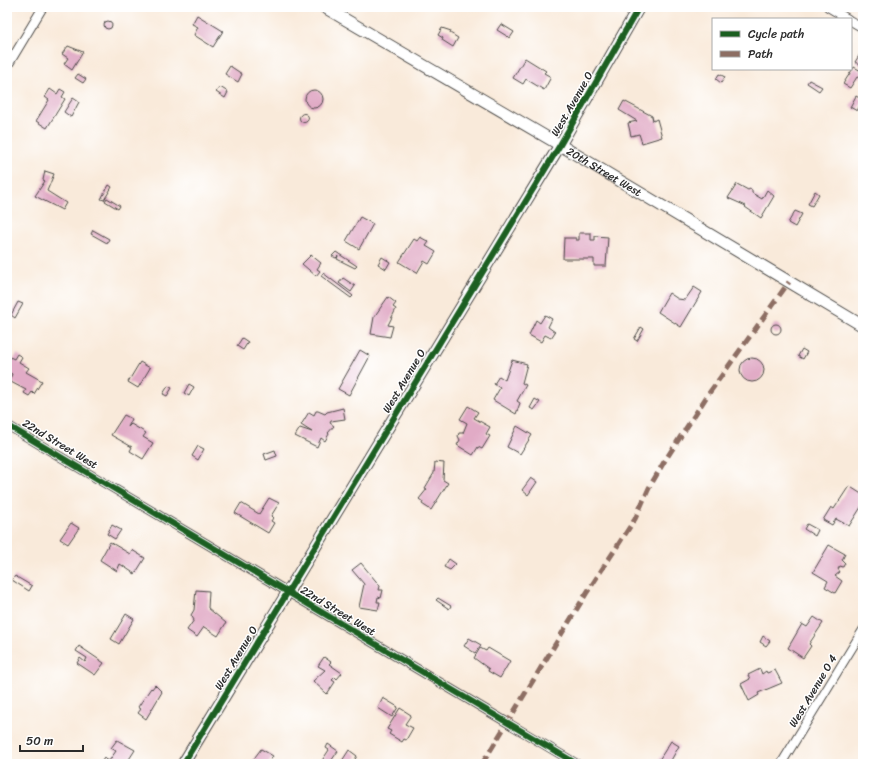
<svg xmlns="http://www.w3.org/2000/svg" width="870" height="771" viewBox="0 0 870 771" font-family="Sriracha,sans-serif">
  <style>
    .building { fill: #e1abc6 }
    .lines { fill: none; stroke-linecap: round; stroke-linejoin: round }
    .street-casing { stroke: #4a4845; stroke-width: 10 }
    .secondary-casing { stroke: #4a4845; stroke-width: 13 }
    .street { stroke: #fff; stroke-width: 8 }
    .secondary { stroke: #fff; stroke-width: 11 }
    .quiet { stroke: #8d6e63; stroke-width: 5; stroke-dasharray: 10 5; stroke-linecap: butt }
    .cycleway-casing { stroke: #fff; stroke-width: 8 }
    .cycleway { stroke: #1b5e20; stroke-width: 6 }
    .labels { text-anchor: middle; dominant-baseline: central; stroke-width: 3; stroke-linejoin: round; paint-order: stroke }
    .street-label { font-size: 11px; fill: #2b2b2b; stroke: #fff }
  </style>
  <rect width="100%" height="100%" fill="#fff"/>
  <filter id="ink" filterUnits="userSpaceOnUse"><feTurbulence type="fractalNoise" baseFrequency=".025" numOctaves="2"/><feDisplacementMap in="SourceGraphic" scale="8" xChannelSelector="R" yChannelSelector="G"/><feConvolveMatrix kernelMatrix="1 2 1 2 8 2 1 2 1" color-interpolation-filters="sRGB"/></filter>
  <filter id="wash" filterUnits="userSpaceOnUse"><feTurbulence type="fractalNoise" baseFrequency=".012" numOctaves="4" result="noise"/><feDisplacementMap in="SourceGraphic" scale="16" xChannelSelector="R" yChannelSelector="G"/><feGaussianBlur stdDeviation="0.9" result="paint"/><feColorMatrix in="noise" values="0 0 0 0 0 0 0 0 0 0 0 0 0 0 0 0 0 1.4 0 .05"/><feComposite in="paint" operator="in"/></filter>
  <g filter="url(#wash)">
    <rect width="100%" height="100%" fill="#f9eada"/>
    <g id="blocks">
      <path class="building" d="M197 15 223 31 213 47 194 35 198 27 192 24Z
        M104 25a4 4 0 1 1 8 0a4 4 0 1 1-8 0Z
        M501 24 514 32 510 38 497 30Z
        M442 28 451 31 450 33 458 38 453 47 442 40 443 38 438 35Z
        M68 46 83 52 72 70 64 64 68 58 62 54Z
        M862 51 863 52V71L860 69 862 66 855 62Z
        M525 58 546 71 544 73 551 77 544 90 526 79 523 84 513 78Z
        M230 66 242 74 238 82 225 74Z
        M854 67 863 72 860 78 857 77 850 88 843 84Z
        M78 74 86 79 83 83 75 78Z
        M719 74 725 77 721 83 716 79Z
        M809 80 822 87 819 91 807 83Z
        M220 87 228 92 225 98 216 92Z
        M50 89 57 94 60 89 65 92 62 97 65 99 47 128 36 121 49 100 45 97Z
        M305 99a9 9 0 1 1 18 0a9 9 0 1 1-18 0Z
        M856 96 863 100 857 111 850 107Z
        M73 98 79 102 71 117 64 112Z
        M624 101 652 116 653 121 657 119 662 137 642 143 639 134 631 136 628 123 637 121 619 110Z
        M299.5 118a4.5 4.5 0 1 1 9 0a4.5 4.5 0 1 1-9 0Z
        M45 171 54 174 47 191 66 203 62 210 35 196 45 181 43 180Z
        M737 184 748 190 750 189 752 190V193L762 199 767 190 774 196 761 218 745 207 746 206 728 198Z
        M109 185 112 187 104 200 101 199Z
        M815 191 819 194 812 206 808 204Z
        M107 198 120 206 118 209 105 201Z
        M795 211 802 214 795 227 788 223Z
        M360 217 373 224 359 249 346 241Z
        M93 230 109 239 107 243 91 234Z
        M579 233H591V240H595V236L608 237 606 266H594V259H563L564 238H576V240H579Z
        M420 237 429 242 426 246 436 252 429 264 424 261 417 273 399 262 414 239 417 241Z
        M336 252 357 266 355 268 337 259 338 256 336 258 332 256Z
        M311 255 321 263 317 269 320 271 316 276 302 264Z
        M382 257 390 262 386 269 378 264Z
        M323 273 353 296 351 298 321 276Z
        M343 278 355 286 351 292 339 283Z
        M694 287 702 292 681 327 658 312 669 293 678 299 685 300Z
        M388 297 396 303 393 307 396 309 388 325 393 326 390 337 371 334 374 317Z
        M18 302 23 304 15 318 11 315Z
        M545 315 552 319 548 327 555 332 551 338 545 335 541 342 529 335 536 320 540 323Z
        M771 329a5 5 0 1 1 10 0a5 5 0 1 1-10 0Z
        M641 327 644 329 637 341 634 339Z
        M242 338 248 342 243 350 237 346Z
        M802 349 807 352 803 359 798 356Z
        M360 350 370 356 349 395 338 389Z
        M17 354 22 357 19 362 29 368 26 372 42 381 34 394 32 392 29 396 24 393 26 390 9 381 12 374 7 371V362L10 357 14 359Z
        M740 370a12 12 0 1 1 24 0a12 12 0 1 1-24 0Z
        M512 360 527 364 522 383 526 385 517 401 520 403 516 414 493 400 500 388 494 384 499 376 505 380Z
        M140 362 150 368 138 388 128 382Z
        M189 384 194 387 189 396 184 393Z
        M168 386 172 388 167 396 163 394Z
        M535 399 540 402 534 410 530 408Z
        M468 406 478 412 474 418 490 427 486 434 490 436 482 449 478 447 473 455 457 445 460 440 458 436 459 433H463L467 423 460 419Z
        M343 408 345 419 331 421 330 423 334 426 328 433 329 434 325 441 321 438 317 447 295 436 300 428 312 432 301 425 309 412 314 415 316 411H318L325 414 327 412Z
        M124 415 132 419 128 427 131 424 146 433 143 437 153 443 143 459 130 451 132 447 111 435Z
        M517 426 532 435 520 454 507 447Z
        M198 446 204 449 198 460 192 456Z
        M275 450 277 456 266 460 264 454Z
        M435 462 444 463 443 480 448 483 431 510 422 504 423 502 419 499 427 489 425 488 434 473Z
        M531 478 537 482 528 495 522 490Z
        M849 486 863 495V504L849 526 836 519 832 525 823 520 831 507 834 509Z
        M269 498 279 503 271 516 273 518 271 521 274 523 268 533 235 513 241 503 259 514Z
        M71 523 79 528 68 544 60 539Z
        M807 524 818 530 815 536 804 529Z
        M112 525 121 530 115 539 107 534Z
        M110 542 130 554 132 550 145 558 135 574 120 564 117 571 100 560Z
        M829 545 845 554 842 560 845 563 843 567 840 566 838 569 840 572 835 576 842 581 835 593 825 587 828 581 813 572Z
        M449 559 456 564 450 570 444 567Z
        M361 563 380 586 379 590H383L381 598 378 597 377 602H380L378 610 359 607 364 584 352 570Z
        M15 576 32 586 29 591 12 580Z
        M196 590 209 591 208 608 226 623 218 636 204 627 197 637 187 630 194 620 191 615 194 610Z
        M438 598 451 606 449 609 436 600Z
        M126 614 134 619 119 644 111 639Z
        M814 617 823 623 809 644 811 646 803 658 788 648 802 624 807 627Z
        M763 636 770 641 766 646 760 642Z
        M469 638 481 645 475 653 464 646Z
        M79 646 104 663 95 675 77 663 80 658 85 662 87 658 76 651Z
        M480 648 486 651 488 648 510 661 500 678 488 671 489 669 474 658Z
        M324 657 331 662 329 664 342 673 337 679 335 677 332 680 335 682 327 694 313 681 325 670 318 666Z
        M760 669 762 674 766 671 767 673 775 670 782 683 758 693 759 695 749 701 741 684 750 679 748 675Z
        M155 685 162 692 146 719 138 713 141 709 138 707 151 688 152 689Z
        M383 698 398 707 392 717 378 708Z
        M400 708 411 715 405 724 413 728 406 740 404 739 402 742 389 734 391 731 387 729Z
        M117 740 135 750 126 764H100L104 758 109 761 116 751 111 748Z
        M671 741 679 746 669 764H666L659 760Z
        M328 744 338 751 329 764H324L321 762 329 750 326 748Z
        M261 749 273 756 268 764H257L252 761Z
        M349 750 357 756 352 764H340Z"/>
    </g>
  </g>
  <g filter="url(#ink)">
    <use href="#blocks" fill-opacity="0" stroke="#4a4845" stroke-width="1"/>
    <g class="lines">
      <g class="street-casing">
        <path id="street" d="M828 7 848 19
          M851 21 863 28
          M7 67 43 7
          M7 425 577 764
          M781 764 863 630"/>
      </g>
      <g class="secondary-casing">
        <g id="secondary">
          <path id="s1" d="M324 7 560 145 863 326"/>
          <path d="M183 764 560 145 639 7"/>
        </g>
      </g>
      <use href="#street" class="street"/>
      <use href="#secondary" class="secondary"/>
      <path class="quiet" d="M482 764 586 594 635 519 649 488 664 462 707 396 789 282"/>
      <g class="cycleway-casing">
        <path id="cycleway" d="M7 425 577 764
          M183 764 560 145 639 7"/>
      </g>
      <use href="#cycleway" class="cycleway"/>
    </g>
  </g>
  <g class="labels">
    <g class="street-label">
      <text transform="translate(572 104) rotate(-60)">West Avenue O</text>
      <text stroke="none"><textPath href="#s1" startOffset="325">20th Street West</textPath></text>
      <text transform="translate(404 381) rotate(-59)">West Avenue O</text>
      <text transform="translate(60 444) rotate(31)">22nd Street West</text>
      <text transform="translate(338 611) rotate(31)">22nd Street West</text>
      <text transform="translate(236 658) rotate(-59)">West Avenue O</text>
      <text transform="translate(813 691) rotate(-59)">West Avenue O 4</text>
    </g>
  </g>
  <rect width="870" height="771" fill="none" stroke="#fff" stroke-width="24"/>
  <rect x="712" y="18" width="140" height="52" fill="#ffffff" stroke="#aaaaaa"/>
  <rect x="720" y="31" width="20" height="6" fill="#1b5e20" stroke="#aaaaaa"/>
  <text x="748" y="38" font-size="12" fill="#2b2b2b">Cycle path</text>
  <rect x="720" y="51" width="20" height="6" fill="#8d6e63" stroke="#aaaaaa"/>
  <text x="748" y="58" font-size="12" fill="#2b2b2b">Path</text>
  <path d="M20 745v6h63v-6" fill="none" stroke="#2b2b2b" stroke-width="2"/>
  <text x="26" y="745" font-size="12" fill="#2b2b2b" stroke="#ffffff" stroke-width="3" paint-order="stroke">50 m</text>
</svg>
